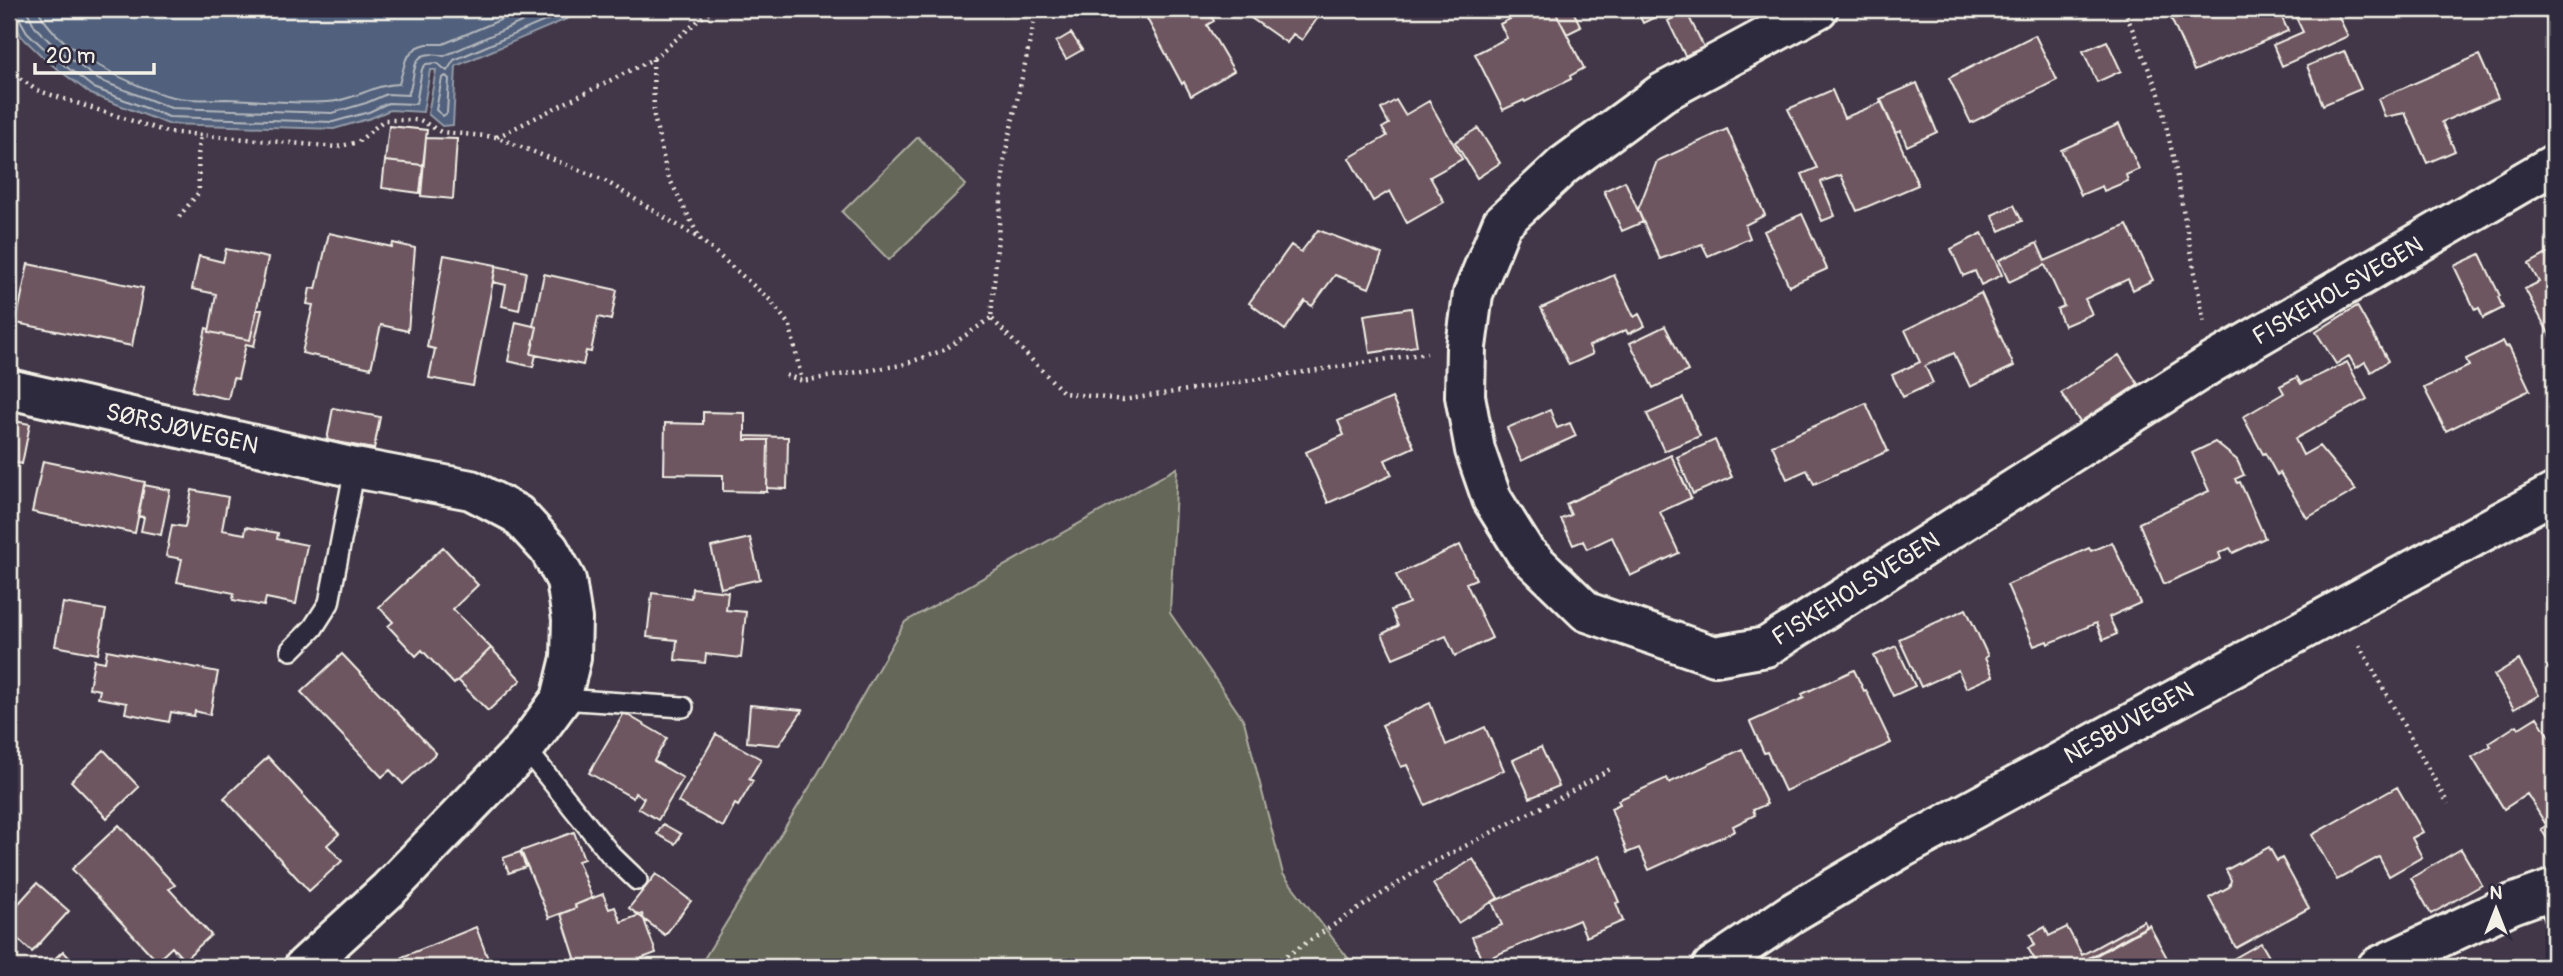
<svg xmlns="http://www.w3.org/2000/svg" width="2563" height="976" viewBox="0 0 2563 976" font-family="Pangolin,sans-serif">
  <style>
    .green { fill: #656759; stroke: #acaca0; stroke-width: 2 }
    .water { fill: #51607b; stroke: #929aa7; stroke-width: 2 }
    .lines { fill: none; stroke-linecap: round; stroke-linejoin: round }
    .shore { stroke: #b3b7bc; stroke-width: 2 }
    .building { fill: #6e5661; stroke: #f4f1e8; stroke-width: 2 }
    .service-casing { stroke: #f4f1e8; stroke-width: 24 }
    .minor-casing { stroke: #f4f1e8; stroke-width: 44 }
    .primary-casing { stroke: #f4f1e8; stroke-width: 44 }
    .path { stroke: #f4f1e8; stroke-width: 4.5; stroke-dasharray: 2 5; stroke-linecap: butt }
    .service { stroke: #2f2a3d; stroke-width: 19 }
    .minor { stroke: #2f2a3d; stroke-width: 38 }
    .primary { stroke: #2f2a3d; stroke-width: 38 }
    .labels { text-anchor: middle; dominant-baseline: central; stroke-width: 5; stroke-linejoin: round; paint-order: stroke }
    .street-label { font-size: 24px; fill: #f4f1e8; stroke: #2f2a3d }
  </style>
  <rect width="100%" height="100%" fill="#423748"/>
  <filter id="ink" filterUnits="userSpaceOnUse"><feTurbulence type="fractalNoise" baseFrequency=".0143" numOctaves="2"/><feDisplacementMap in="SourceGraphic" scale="14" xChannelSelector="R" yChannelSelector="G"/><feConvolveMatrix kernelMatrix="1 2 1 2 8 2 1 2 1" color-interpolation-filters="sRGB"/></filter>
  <g filter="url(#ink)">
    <path class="green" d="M918 137 966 185 889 260 842 212Z
      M1177 468 1170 613 1244 721 1283 874 1355 967H699L817 775 905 622Z"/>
    <path class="water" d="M9 9H590L456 66 453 125 442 126 428 114 436 70H430L423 112 390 110 371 118 334 129 168 124 91 94 47 61 21 36Z"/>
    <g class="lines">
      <path class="shore" d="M14 9 27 32 51 55 94 88 169 117 333 122 369 112 388 103 416 104 422 69 426 64 437 63 447 71 454 60 573 9
        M26 9 35 27 57 49 99 80 171 108 332 113 366 103 387 94 408 95C418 73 407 47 444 56L551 9
        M38 9C55 48 132 88 173 97 189 101 209 99 226 99 260 100 294 104 328 102 353 101 374 84 399 84L406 59 417 47 427 44H443L526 9
        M446 76 449 79 447 113 443 116 436 110 442 78Z"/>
    </g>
    <path class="building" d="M1152 9H1198L1200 11 1207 9 1214 21 1207 25 1234 71 1191 96 1184 82 1182 84 1144 13Z
      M1243 9H1324L1302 40 1293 34 1287 43 1241 11Z
      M1529 9H1554L1584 68 1570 76 1571 79 1525 102 1524 100 1503 110 1475 54 1507 38 1500 24Z
      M1554 9H1572L1581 27 1567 34Z
      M1636 9H1672L1643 23Z
      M2167 9H2278L2288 31 2194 71Z
      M2292 9H2335L2348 36 2282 66 2273 45 2303 32Z
      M1686 11 1704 47 1685 56 1668 21Z
      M1071 33 1082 50 1066 59 1056 42Z
      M2035 35 2057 80 1971 123 1949 78Z
      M2107 41 2121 71 2097 82 2083 51Z
      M2344 51 2361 89 2323 105 2307 66Z
      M2479 55 2498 98 2442 122 2455 151 2427 163 2405 113 2385 117 2378 99Z
      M1917 83 1937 132 1907 146 1901 131 1895 133 1880 99Z
      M1832 90 1844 118 1882 102 1918 185 1857 211 1841 175 1823 181 1821 182 1835 216 1822 221 1802 174 1817 168 1788 109Z
      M1396 100 1405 115 1429 101 1462 159 1430 177 1444 202 1407 223 1390 191 1373 201 1349 158 1387 136 1382 128 1389 124 1381 109Z
      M2119 124 2139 169 2126 175 2128 181 2104 191 2102 186 2081 195 2061 150Z
      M389 126 427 130 423 165 385 161Z
      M1478 128 1500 163 1477 178 1455 142Z
      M1727 129 1765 215 1745 225 1750 238 1708 256 1702 244 1660 259 1638 210 1657 161Z
      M426 138 457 139 453 199 421 196Z
      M385 161 423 165 420 193 382 188Z
      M1625 181 1643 222 1622 231 1604 191Z
      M2014 205 2022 221 2000 231 1992 215Z
      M1802 214 1827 269 1789 286 1764 231Z
      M2127 225 2153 280 2133 290 2128 279 2085 299 2092 314 2064 326 2057 309 2064 306 2045 265 2009 282 1999 260 2037 243 2045 261Z
      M1318 230 1382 254 1369 288 1335 275 1312 306 1305 301 1285 330 1249 303 1291 245 1301 252Z
      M329 233 392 247 393 243 415 248 408 331 381 325 371 368 302 353 313 305 307 304 310 288 316 289Z
      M1982 233 2002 275 1981 285 1975 271 1963 276 1951 249Z
      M226 249 268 258 250 340 209 332 216 294 192 289 199 256 223 262Z
      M2554 250V343L2525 289 2539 282 2529 264Z
      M2480 254 2500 296 2498 297 2503 308 2483 318 2479 308 2475 310 2454 266Z
      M444 255 496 265 473 386 429 378 435 349 427 347Z
      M28 264 143 288 132 346 16 323Z
      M496 266 526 272 519 310 502 306 506 285 493 282Z
      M544 274 617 290 611 320 598 317 591 352 586 351 583 365 531 354 537 327 533 326Z
      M1614 275 1634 317 1639 314 1645 326 1628 334 1626 330 1589 346 1593 354 1569 365 1541 308Z
      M1981 293 2014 366 1970 387 1954 353 1925 366 1933 383 1903 397 1892 375 1920 362 1905 330Z
      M2357 306 2388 361 2371 372 2365 362 2356 368 2349 356 2336 364 2316 332Z
      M1411 308 1417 346 1370 353 1364 315Z
      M257 310H262L254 346 246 344 238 379 233 378 228 399 192 391 206 328 209 329V332L250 340Z
      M516 322 537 327 531 354 536 355 533 367 508 361Z
      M1665 326 1688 371 1653 388 1630 343Z
      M2503 341 2506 347 2509 346 2530 390 2446 431 2424 388 2469 366 2466 359Z
      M2119 355 2138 384 2080 422 2061 393Z
      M2347 362 2367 399 2295 439 2303 455 2319 446 2356 490 2307 518 2280 473 2277 475 2265 453 2263 454 2243 417 2284 393 2280 386 2297 377 2301 384Z
      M1392 398 1414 447 1385 460 1392 475 1328 503 1306 452 1344 435 1338 421Z
      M1683 398 1700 436 1664 451 1647 414Z
      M1866 403 1888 451 1814 484 1807 470 1787 479 1772 445Z
      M333 408 380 417 374 449 327 440Z
      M1550 410 1557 428 1570 423 1576 436 1521 461 1507 428Z
      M703 412 745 413V440H768L767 492 723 491V475L664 474 665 423 703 424Z
      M9 420 30 424 22 464 9 461Z
      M745 436 788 437 787 489 767 488 768 440H745Z
      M1715 440 1732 477 1693 494 1677 457Z
      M2215 442 2237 460 2244 475 2235 479 2237 483 2240 482 2265 538 2233 553 2230 548 2219 553 2221 559 2164 584 2139 523 2209 491 2192 453Z
      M1671 455 1691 498 1660 512 1679 553 1630 576 1612 537 1587 549 1583 541 1573 545 1561 519 1571 515 1566 504Z
      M43 461 145 482 135 533 32 512Z
      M144 485 170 490 161 535 141 531 144 517 138 516Z
      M192 490 228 497 222 530 245 534 246 527 278 533 277 539 307 545 296 604 266 598 264 606 233 600 234 593 177 582 182 559 166 556 172 525 185 527Z
      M750 538 760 579 721 588 711 547Z
      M2112 542 2140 603 2109 617 2117 634 2103 640 2096 623 2048 644 2047 641 2034 646 2007 585 2089 548 2091 551Z
      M1460 545 1476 579 1466 583 1492 638 1455 656 1446 636 1393 658 1382 634 1398 626 1391 610 1409 603 1396 575Z
      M443 547 478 585 453 609 491 648 454 684 422 650 416 656 388 626 393 622 379 607Z
      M692 588 728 592 726 610 746 612 741 658 706 654 705 663 675 660 677 640 647 637 652 593 691 598Z
      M63 603 106 610 98 654 55 646Z
      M1966 609 1988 656 1985 658 1993 676 1966 688 1958 670 1921 687 1899 639Z
      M1896 646 1915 686 1893 696 1874 656Z
      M491 648 521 680 488 711 458 680Z
      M107 650 218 672 210 715 195 711 194 716 171 712 169 722 125 713 127 703 98 698 100 690 89 688 94 660 105 662Z
      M342 654 436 753 403 784 390 770 382 777 301 692Z
      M2519 660 2539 695 2514 709 2494 675Z
      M1854 670 1864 691 1866 690 1891 743 1785 791 1767 752 1764 753 1750 722 1804 698 1802 694Z
      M1430 703 1446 745 1485 727 1504 770 1425 805 1407 765 1401 767 1382 725Z
      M750 705 803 710 779 745 747 742Z
      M624 713 667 738 654 761 683 778 658 820 638 808 644 798 635 793 633 798 589 773Z
      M2537 717 2554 745V817L2545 823 2527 794 2504 809 2472 757 2491 746 2489 743 2517 725 2519 728Z
      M716 734 761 759 749 779 753 781 738 806 735 804 723 827 678 802Z
      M1541 747 1559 786 1530 798 1513 760Z
      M1742 749 1767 804 1753 810 1755 815 1733 826 1735 831 1649 870 1639 848 1627 853 1611 808 1620 804 1618 800 1667 778 1669 783Z
      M104 750 139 787 107 818 71 781Z
      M268 757 339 834 327 845 342 861 309 891 224 798Z
      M2397 787 2423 832 2412 838 2422 857 2389 876 2379 857 2337 880 2312 835Z
      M2554 817V850L2541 829 2553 821 2552 819Z
      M663 824 681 834 675 844 657 834Z
      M119 825 175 885 169 889 211 935 184 960 172 947 157 961 72 869Z
      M574 832 584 859 578 861 592 898 575 905 576 908 549 918 521 851Z
      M2269 847 2277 861 2282 858 2309 908 2236 948 2209 898 2229 887 2231 880 2226 870Z
      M2461 849 2482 885 2431 914 2411 878Z
      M520 852 526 867 509 873 503 858Z
      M1599 856 1619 902 1616 903 1623 921 1586 937 1579 920 1482 961 1472 937 1502 925 1492 902Z
      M1473 859 1498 898 1458 923 1433 884Z
      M656 874 691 901 665 935 629 908Z
      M37 883 69 911 32 952 9 931V914Z
      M603 894 609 909 615 907 621 922 642 914 656 953 642 958 645 967H578L561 914 576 908 575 905Z
      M2144 921 2147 927 2075 967H2039L2028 948 2035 945 2030 935 2045 927 2049 936 2067 927 2082 955Z
      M2149 925 2172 967H2075L2074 966Z
      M476 927 491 967H405L402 957Z
      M2261 943 2275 967H2219Z
      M63 951 78 967H46Z"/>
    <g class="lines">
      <g class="service-casing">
        <path id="service" d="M291 650 313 628 329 603 355 468
          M561 699 683 707
          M525 748 611 855 637 880
          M2545 892 2554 915"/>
      </g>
      <g class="minor-casing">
        <path id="minor" d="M1818 9 1662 93 1564 165 1502 223 1473 294 1466 347 1465 396 1475 450 1492 499 1525 552 1587 612 1715 656 1766 647 2212 363 2554 164
          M9 389 355 468 471 490 517 514 549 549 566 580 572 619 571 658 561 699 525 748 388 890 304 967
          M2377 967 2512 904 2554 889"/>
      </g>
      <g class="primary-casing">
        <path id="primary" d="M1712 967 1792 913 1902 848 2554 493"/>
      </g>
      <path class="path" d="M1037 9 1005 155 991 318 1064 393 1123 400 1427 353
        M2124 9 2159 94 2174 161 2204 322
        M653 59 654 116 667 174 700 239 770 300 790 326 802 381
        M9 70 36 90 167 132 337 147 358 142 384 120H420L441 132 496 137 602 179 700 239
        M497 137 653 59 712 9
        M179 217 199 192 198 155 201 135
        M786 375 802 381 902 365 944 350 991 318
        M2359 645 2448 804
        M1269 967 1420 869 1567 794 1612 768"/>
      <use href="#service" class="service"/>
      <use href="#minor" class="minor"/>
      <use href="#primary" class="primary"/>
    </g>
  </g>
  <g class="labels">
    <g class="street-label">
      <text transform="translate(2338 291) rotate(-30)">FISKEHOLSVEGEN</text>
      <text transform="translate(182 429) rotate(13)">SØRSJØVEGEN</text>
      <text transform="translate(1856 589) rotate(-32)">FISKEHOLSVEGEN</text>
      <text transform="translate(2129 723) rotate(-29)">NESBUVEGEN</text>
    </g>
  </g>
  <rect width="2563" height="976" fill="none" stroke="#2f2a3d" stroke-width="35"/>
  <rect x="18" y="18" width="2528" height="941" fill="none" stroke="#f4f1e8" stroke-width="2.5" filter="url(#ink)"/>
  <g transform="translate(2496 909)" stroke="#2f2a3d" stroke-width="5" paint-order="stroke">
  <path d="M0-5L12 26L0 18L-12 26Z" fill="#f4f1e8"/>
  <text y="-10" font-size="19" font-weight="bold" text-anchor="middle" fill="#f4f1e8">N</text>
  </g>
  <path d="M35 63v10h119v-10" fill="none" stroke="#f4f1e8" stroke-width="3.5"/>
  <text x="46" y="63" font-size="21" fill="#f4f1e8" stroke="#2f2a3d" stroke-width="5" paint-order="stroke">20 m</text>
</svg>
